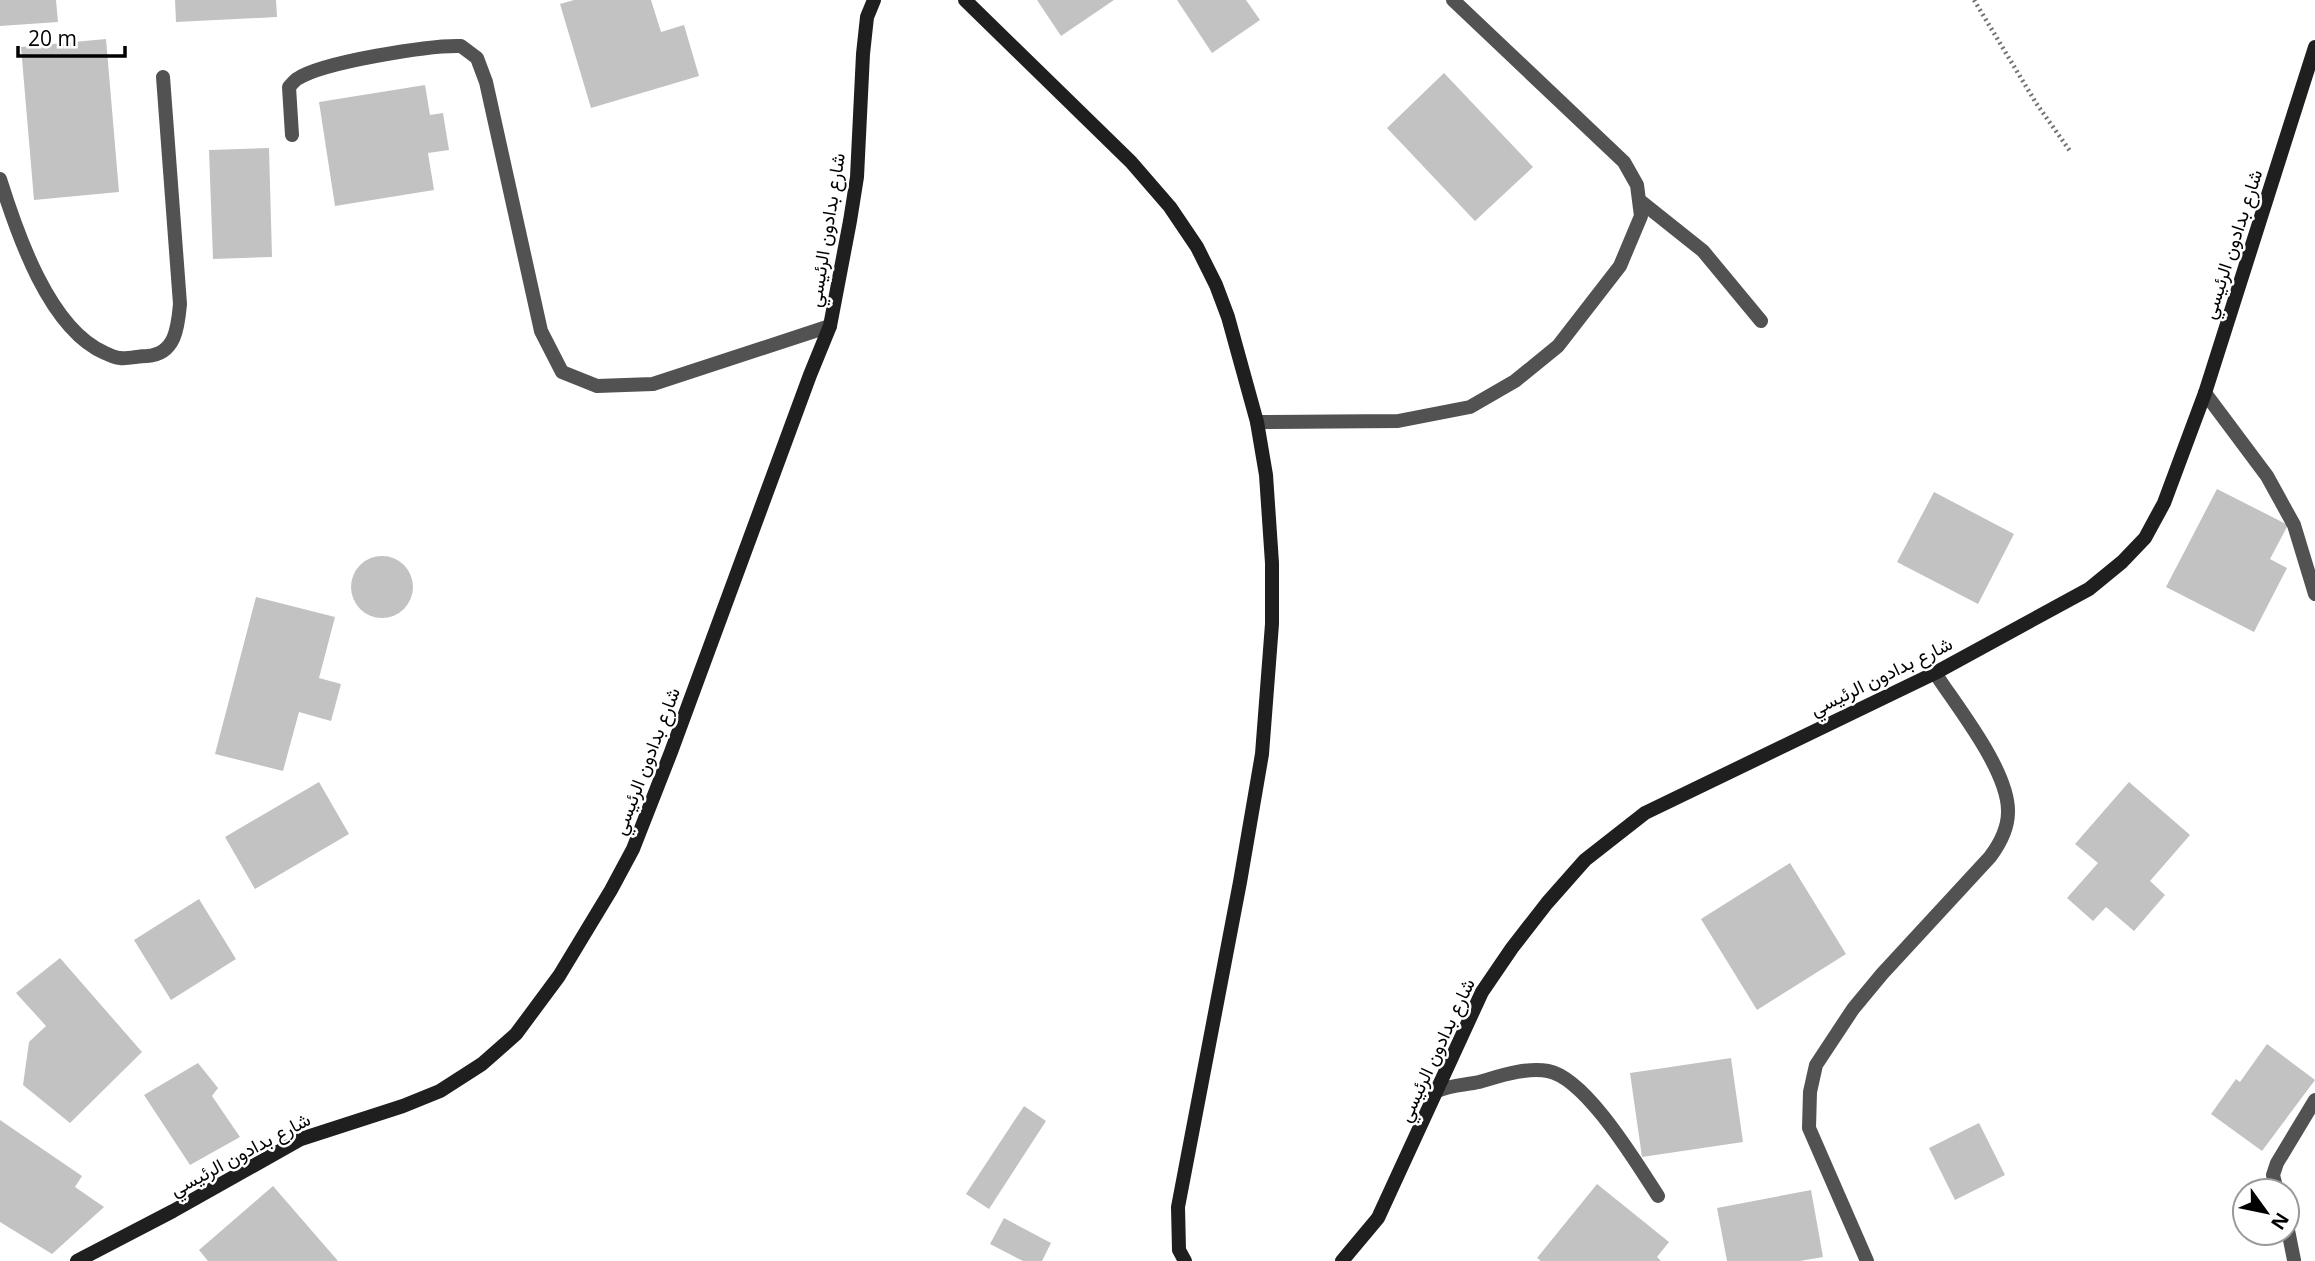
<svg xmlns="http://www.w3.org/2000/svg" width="2315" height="1261" viewBox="0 0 2315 1261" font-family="'Open Sans',Vazirmatn,sans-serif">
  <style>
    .building { fill: #c2c2c2 }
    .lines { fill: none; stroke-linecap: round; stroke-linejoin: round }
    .path { stroke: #747474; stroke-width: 4.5; stroke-dasharray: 2 3.5; stroke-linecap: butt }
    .minor { stroke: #525252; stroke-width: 14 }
    .secondary { stroke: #1f1f1f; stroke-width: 14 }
    .labels { text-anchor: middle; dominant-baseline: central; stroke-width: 5; stroke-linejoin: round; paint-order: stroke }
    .street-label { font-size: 19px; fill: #000; stroke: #fff }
  </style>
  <rect width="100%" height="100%" fill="#fff"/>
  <path class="building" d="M0 0H56L58 22 0 26Z
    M175 0H276L277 17 176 22Z
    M574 0H651L661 32 684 25 699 76 591 108 560 4Z
    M1037 0H1114L1061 36Z
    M1177 0H1246L1260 20 1212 53Z
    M106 39 119 192 34 200 21 47Z
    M1444 73 1533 167 1475 221 1387 128Z
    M425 85 430 115 443 113 449 150 428 153 434 190 335 206 319 102Z
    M269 148 272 257 213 259 209 150Z
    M2217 489 2288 525 2270 559 2287 568 2254 632 2166 587Z
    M1934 492 2014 534 1978 604 1897 562Z
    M351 587a31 31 0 1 1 62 0a31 31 0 1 1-62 0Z
    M256 597 335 617 319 678 341 684 331 721 299 712 283 771 215 754Z
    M319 782 349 834 255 889 225 837Z
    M2129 782 2190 835 2150 881 2165 895 2134 931 2106 907 2093 921 2067 898 2098 863 2075 844Z
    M1790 863 1846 954 1757 1010 1701 919Z
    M199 899 236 959 171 1000 134 940Z
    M60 958 142 1052 70 1123 23 1085 29 1042 46 1026 16 993Z
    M2267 1044 2315 1080 2262 1151 2211 1114 2236 1079 2240 1082Z
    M1731 1058 1743 1142 1642 1157 1630 1073Z
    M198 1063 218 1088 212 1096 240 1137 190 1165 144 1095Z
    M1024 1106 1046 1121 989 1209 966 1194Z
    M0 1120 82 1176 75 1187 104 1207 52 1254 0 1222Z
    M1979 1123 2005 1175 1955 1200 1929 1148Z
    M1597 1184 1669 1242 1657 1257 1661 1261H1541L1537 1258Z
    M273 1186 338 1261H208L199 1250Z
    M1811 1190 1823 1257 1800 1261H1727L1717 1208Z
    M1004 1218 1051 1243 1042 1261H1023L990 1244Z"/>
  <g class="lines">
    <path class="path" d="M1974 0 2036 103 2070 151"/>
    <path class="minor" d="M292 135 289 87C290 86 296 79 297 79 322 62 430 45 461 46L477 58 486 82 541 331 562 372 597 386 653 384 830 326
      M0 179C17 233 49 329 105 353 110 355 115 358 120 358 128 359 138 356 147 356 176 354 178 326 180 304L163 77
      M1639 200 1703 251 1761 321
      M2205 393 2267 476 2294 525 2315 594
      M1257 422 1398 421 1470 407 1515 381 1558 346 1620 266 1641 216 1637 185 1624 162 1453 0
      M1437 1091C1451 1085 1465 1085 1479 1082 1500 1076 1526 1067 1548 1071 1586 1078 1637 1164 1658 1196
      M2277 1191 2273 1175 2277 1163 2315 1100
      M2287 1225 2294 1260
      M1867 1261 1809 1128 1810 1092 1816 1065 1853 1009 1882 974 1990 857C1999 845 2008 829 2008 812 2009 771 1957 707 1935 673"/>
    <path class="secondary" d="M965 0 1131 162 1170 207 1197 247 1216 285 1228 317 1257 422 1266 475 1272 563V624L1262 754 1240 882 1178 1207 1179 1250 1185 1261
      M77 1261 173 1211 301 1139 403 1106 440 1091 482 1064 516 1034 559 976 611 890 633 849 671 752 810 375 830 326 850 221 857 177 863 54 867 17 874 0
      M1342 1261 1378 1218 1482 992 1512 948 1547 903 1585 860 1645 813 1935 673 2089 589 2122 562 2145 538 2164 503 2205 393 2315 47"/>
  </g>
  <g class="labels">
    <g class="street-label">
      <text transform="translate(826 230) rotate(-81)">شارع بدادون الرئيسي</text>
      <text transform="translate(2232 244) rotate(-72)">شارع بدادون الرئيسي</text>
      <text transform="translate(1881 676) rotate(-26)">شارع بدادون الرئيسي</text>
      <text transform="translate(646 761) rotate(-69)">شارع بدادون الرئيسي</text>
      <text transform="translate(1436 1050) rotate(-65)">شارع بدادون الرئيسي</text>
      <text transform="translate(240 1154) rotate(-28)">شارع بدادون الرئيسي</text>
    </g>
  </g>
  <g transform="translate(2266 1212) rotate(123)"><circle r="33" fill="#ffffff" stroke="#999999" stroke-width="2"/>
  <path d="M0-5L12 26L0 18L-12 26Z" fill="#000000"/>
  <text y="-10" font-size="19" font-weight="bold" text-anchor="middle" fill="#000000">N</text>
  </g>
  <path d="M18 46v10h107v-10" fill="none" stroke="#000000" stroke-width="3.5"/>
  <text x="28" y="46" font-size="21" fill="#000000" stroke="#ffffff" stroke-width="5" paint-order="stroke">20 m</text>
</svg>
